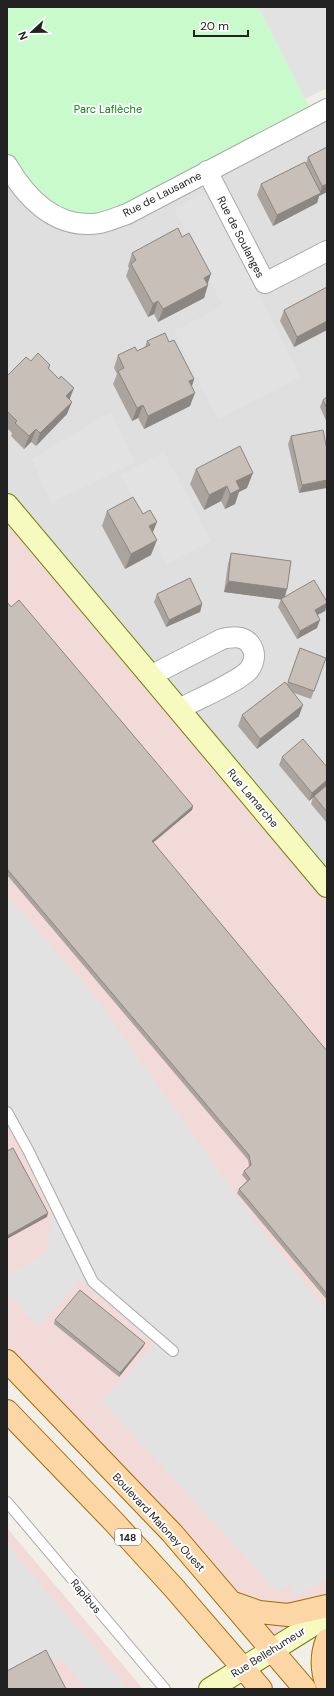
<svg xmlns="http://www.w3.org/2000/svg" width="334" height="1696" viewBox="0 0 334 1696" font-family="'DM Sans',sans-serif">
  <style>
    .residential { fill: #e0dfdf }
    .commercial { fill: #f2dad9 }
    .park { fill: #c8facc }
    .parking { fill: #e2e2e2 }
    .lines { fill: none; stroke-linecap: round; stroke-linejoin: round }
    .lane-casing { stroke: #a9a9a9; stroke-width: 12 }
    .street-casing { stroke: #a9a9a9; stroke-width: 22 }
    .secondary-casing { stroke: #707d05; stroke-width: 24 }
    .primary-casing { stroke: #a06b00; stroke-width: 24 }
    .lane { stroke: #fff; stroke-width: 10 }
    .street { stroke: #fff; stroke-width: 20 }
    .secondary { stroke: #f7fabf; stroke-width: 22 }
    .primary { stroke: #fcd6a4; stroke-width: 22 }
    .wall { fill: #aba49e }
    .shaded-wall { fill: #8b8681 }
    .building { fill: #c7bfb8; stroke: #8b8681 }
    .labels { text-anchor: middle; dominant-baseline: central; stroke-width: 4; stroke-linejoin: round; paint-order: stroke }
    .shield { fill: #fff; stroke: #646464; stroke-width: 1 }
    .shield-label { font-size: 10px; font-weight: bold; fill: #222 }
    .park-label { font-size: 11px; fill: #0c8416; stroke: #fff }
    .street-label { font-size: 11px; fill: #222; stroke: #fff }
  </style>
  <rect width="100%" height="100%" fill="#f2efe9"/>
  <path class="residential" d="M327 109V886L7 505V165Z"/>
  <path class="commercial" d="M7 505 327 886V1616L272 1650 7 1361Z
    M7 1528 143 1689H7Z"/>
  <path class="park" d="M7 7H258L314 116 127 214 73 221 7 165Z"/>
  <path class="parking" d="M258 7H327V88L305 99Z
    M206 192 300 377 218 419 174 331 223 306 174 208Z
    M111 412 135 462 51 503 32 459Z
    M164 452 211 541 167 564 121 475Z
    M7 895 96 998 259 1227 327 1310V1578L295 1597 289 1584 277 1592 102 1401 154 1345 81 1280 39 1326 7 1293V1277L47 1252 52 1214 11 1131 7 1133Z
    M7 1545 127 1687 126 1689H86L64 1662 48 1663 7 1675Z"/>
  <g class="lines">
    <g class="lane-casing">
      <path id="lane" d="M7 1112 28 1150 93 1282 173 1351
        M7 1502 165 1689"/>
    </g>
    <g class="street-casing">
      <path id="street" d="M7 165C27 199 57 230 100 223 109 221 118 217 127 214L327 109
        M207 171 265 283 327 251
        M150 676 222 639C232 637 243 635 250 644 256 652 255 662 249 670 238 682 196 700 179 709"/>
    </g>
    <g class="secondary-casing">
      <path id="secondary" d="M7 505 327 886
        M210 1689 327 1616"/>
    </g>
    <g class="primary-casing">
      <path id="primary" d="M7 1361 172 1533 305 1689
        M7 1411 114 1522 174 1588 261 1689
        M231 1602 259 1612 288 1615 327 1606
        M327 1640C321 1655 321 1669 327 1685"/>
    </g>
    <use href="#lane" class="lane"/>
    <use href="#street" class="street"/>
    <use href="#secondary" class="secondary"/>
    <use href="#primary" class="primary"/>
  </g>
  <path class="wall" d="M327 147V192L319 196 317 203 273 226 257 195 261 184 306 163 308 157Z
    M132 253 208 283 204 298 158 322 154 314 148 317 126 276 129 268 128 266Z
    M327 287V330L294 347 280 321 284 310Z
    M147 341 169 342 194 379 192 386 190 406 144 429 138 418 132 421 113 384 117 374 114 368 118 355 137 351 145 347Z
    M31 361 50 365 49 369 69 400 67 414 36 446 31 442 24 449 11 436 12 433 7 428V376Z
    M327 397V423L320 407 323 400Z
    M323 430 299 493 288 444 291 436Z
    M196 469 247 488 239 492 235 504 225 509 221 501 204 510 190 484Z
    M107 511 153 533 151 555 125 569 102 526Z
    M231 553 284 597 327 602V604L325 611 317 615V628L297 639 278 607 281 599 224 592 228 564Z
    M157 594 202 604 200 612 166 627 154 602Z
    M7 602 193 806 192 810 153 843 327 1051V1300L237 1193 239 1189 247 1181 242 1175 244 1171 249 1166 248 1160 7 875Z
    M300 648 326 658 311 699 294 693 299 716 257 749 238 726 242 715 287 684Z
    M282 757 327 767V823L311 804 313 797 309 801 279 765Z
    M55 1320 145 1343 143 1347 119 1377 54 1324Z"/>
  <path class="shaded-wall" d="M327 184V192L319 196 317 203 273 226 277 215 320 193 322 186Z
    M211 274 207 286 208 285 204 298 158 322 163 309 204 278Z
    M158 301 154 314 148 317 153 304Z
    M327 321V330L294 347 297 337Z
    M194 379 190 392 189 381Z
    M74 388 69 401 66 396Z
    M195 393 190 406 144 429 148 416Z
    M72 402 67 414 36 446 40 433Z
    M143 405 138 418 132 421 137 408Z
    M36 429 31 442 24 449 29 436Z
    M253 473 247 488 239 492 235 504 225 509 230 494 236 481Z
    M327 480V488L299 493 302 485Z
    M227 486 221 501 204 510 209 495Z
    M157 522 151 537 149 526Z
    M157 540 151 555 125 569 131 554Z
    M228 581 287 589 284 600 224 592Z
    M327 603 325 611 312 618 315 610Z
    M202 604 200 612 166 627 169 620Z
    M320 620 317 628 297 639 300 631Z
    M303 705 299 716 257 749 260 739Z
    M327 780V786L309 801 312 793Z
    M193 806 192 810 150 845 152 841Z
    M48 1213 47 1217 7 1239V1236Z
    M145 1343 143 1347 119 1377 120 1373Z"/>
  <path class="building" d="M327 147V184L322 186 308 157Z
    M305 162 321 193 277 215 261 184Z
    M178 228 182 237 189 233 211 274 204 278 208 285 163 309 158 301 153 304 131 264 136 260 132 253Z
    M327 287V321L297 337 284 310Z
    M165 333 169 342 174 340 194 379 189 381 195 393 148 416 143 405 137 408 118 371 124 368 118 355 135 347 137 351 150 345 147 341Z
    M38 353 50 365 48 368 59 379 61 376 74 388 66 396 72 402 40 433 36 429 29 436 15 423 17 421 8 412H7V376L26 357 31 361Z
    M327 397V409L323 400Z
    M323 430 327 450V480L302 485 291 436Z
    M240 446 253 473 236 481 240 489 230 494 227 486 209 495 196 469Z
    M133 497 143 514 150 510 157 522 149 526 157 540 131 554 107 511Z
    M231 553 291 561 287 589 228 581Z
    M190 578 202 604 169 620 157 594Z
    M314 580 327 602V603L315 610 320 620 300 631 281 599Z
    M19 600 193 806 152 841 327 1051V1294L239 1189 250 1179 244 1171 251 1165 249 1155 7 869V602L11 607Z
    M300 648 326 658 314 691 288 682Z
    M285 682 303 705 260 739 242 715Z
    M303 739 327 767V780L312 793 282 757Z
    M327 785V812L314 796Z
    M13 1148 48 1213 7 1236V1151Z
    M80 1290 145 1343 120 1373 55 1320Z
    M46 1650 66 1689H7V1671Z"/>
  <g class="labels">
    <rect class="shield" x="115" y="1529" width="26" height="16" rx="3"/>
    <g class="shield-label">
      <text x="128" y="1537">148</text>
    </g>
    <g class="park-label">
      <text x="108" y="109">Parc Laflèche</text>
    </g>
    <g class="street-label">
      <text transform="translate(162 194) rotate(-27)">Rue de Lausanne</text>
      <text transform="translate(241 237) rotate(63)">Rue de Soulanges</text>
      <text transform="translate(253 798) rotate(50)">Rue Lamarche</text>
      <text transform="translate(159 1522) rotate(47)">Boulevard Maloney Ouest</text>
      <text transform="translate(86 1596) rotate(50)">Rapibus</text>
      <text transform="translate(268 1652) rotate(-32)">Rue Bellehumeur</text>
    </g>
  </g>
  <rect width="334" height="1696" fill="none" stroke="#222222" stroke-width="16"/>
  <g transform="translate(32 32) rotate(248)" stroke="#ffffff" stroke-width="3" paint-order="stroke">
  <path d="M0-3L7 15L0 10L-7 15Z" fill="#222222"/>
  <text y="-6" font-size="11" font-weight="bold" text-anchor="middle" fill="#222222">N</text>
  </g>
  <path d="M194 30v6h54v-6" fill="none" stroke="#222222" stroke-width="2"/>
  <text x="200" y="30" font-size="12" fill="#222222" stroke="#ffffff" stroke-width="3" paint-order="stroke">20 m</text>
</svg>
